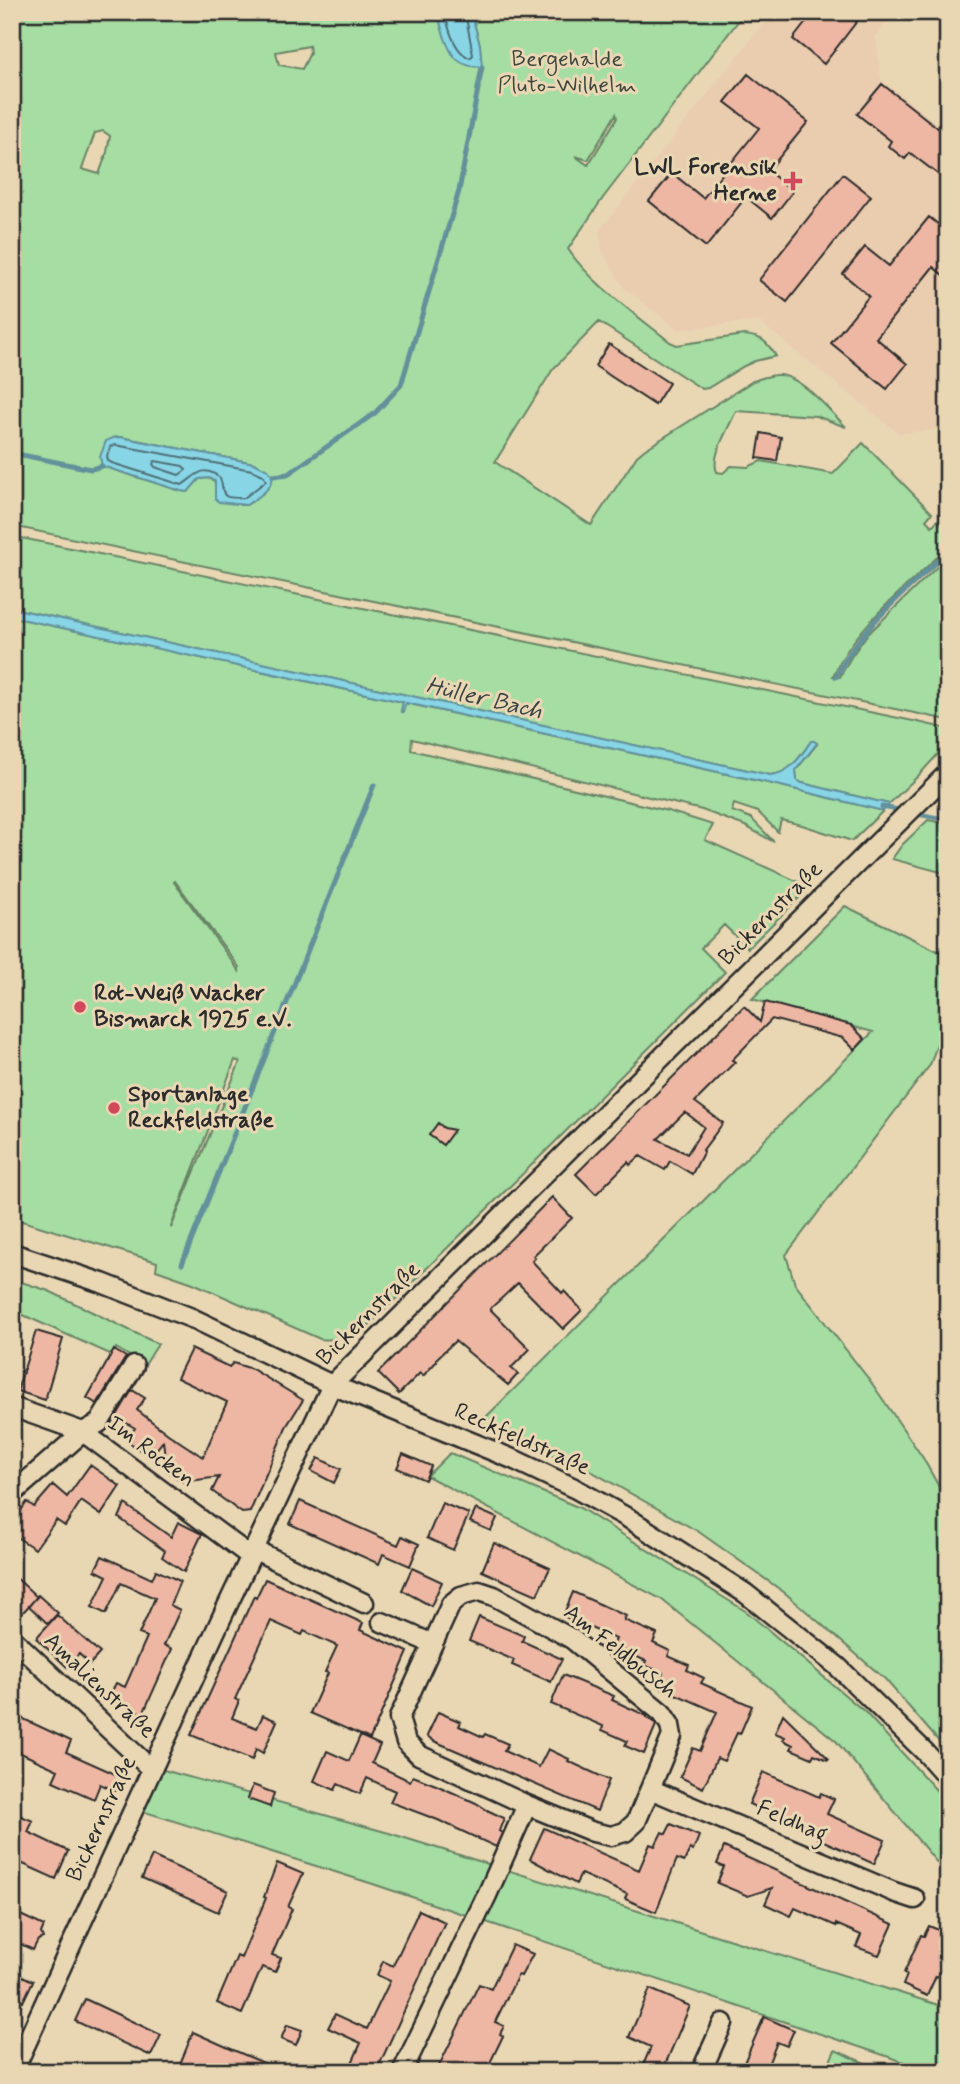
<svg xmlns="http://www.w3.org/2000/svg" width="960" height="2084" viewBox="0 0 960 2084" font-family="Mynerve,sans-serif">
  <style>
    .built { fill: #eacdaf }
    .green { fill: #a5dda2; stroke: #688466; stroke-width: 2; fill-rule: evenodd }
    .water { fill: #88d5e6; stroke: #63919b; stroke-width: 2 }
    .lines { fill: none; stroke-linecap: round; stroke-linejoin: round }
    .shore { stroke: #506f76; stroke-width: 2 }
    .stream { stroke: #63919b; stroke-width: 5 }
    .building { fill: #eeb7a3; stroke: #2b2b2b; stroke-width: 2; fill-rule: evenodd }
    .minor-casing { stroke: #2b2b2b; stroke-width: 23 }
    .minor { stroke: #e9d7b4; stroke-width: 18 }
    .poi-dot { fill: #d1495b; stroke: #e9d7b4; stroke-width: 2.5 }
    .labels { text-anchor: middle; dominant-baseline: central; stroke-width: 6; stroke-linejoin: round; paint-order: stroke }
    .park-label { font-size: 23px; fill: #3d463d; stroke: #e9d7b4 }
    .poi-label { font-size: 23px; font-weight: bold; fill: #2b2b2b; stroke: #e9d7b4; text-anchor: start }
    .street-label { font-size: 23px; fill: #2b2b2b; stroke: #e9d7b4 }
    .water-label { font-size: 24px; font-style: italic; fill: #394447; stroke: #e9d7b4 }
  </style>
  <rect width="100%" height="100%" fill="#e9d7b4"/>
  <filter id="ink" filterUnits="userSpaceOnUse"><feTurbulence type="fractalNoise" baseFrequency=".0143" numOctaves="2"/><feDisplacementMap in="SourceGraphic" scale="14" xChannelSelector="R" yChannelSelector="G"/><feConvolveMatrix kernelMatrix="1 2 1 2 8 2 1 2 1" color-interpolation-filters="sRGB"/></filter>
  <g filter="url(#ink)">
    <path class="built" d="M772 12H895L876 36 881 79 948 132V428L899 434 758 321 678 330 624 288 602 251 599 231Z"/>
    <path class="green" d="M12 12H438L439 18 481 67 480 45 471 12H745L603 198 568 249C590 283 638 316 670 342L677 345 744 335C763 337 766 341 776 356L755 361 744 366 708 388 702 389 599 322 553 369 495 462 591 525 637 456 644 450 753 381C762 378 771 374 780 375 802 377 831 412 846 427L816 416 736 411C730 426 710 456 717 472L723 473 731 466 748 467 761 461 833 474 863 443 932 513 926 520 932 526 938 520 948 529V547C909 585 855 626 833 676L840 677 851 657 866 636 948 556V720L12 526ZM309 46 310 53 302 69 279 65 276 52ZM616 114 617 118 588 165 575 156 588 160ZM103 131 110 136 107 152 99 174 82 169 95 133ZM120 437 254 463 253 501 246 505H240L216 487 214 481 209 478 199 479 188 492 181 491 102 466 113 438Z
      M12 536 918 722 948 729V743L919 775 889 804 802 783 797 780 796 770 817 744 811 741C801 756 790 774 770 775L12 608Z
      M12 617 403 702 401 711 403 712 405 703 777 785 883 811 852 841 802 825 781 820 778 832 758 812 734 804 732 811 751 818 774 842 745 826 702 810 412 739 411 750 668 811 713 825 705 840 810 887 748 948 724 925 701 948 725 972 548 1149 367 1327C353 1337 337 1341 320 1339L193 1283 156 1270 157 1262 12 1218ZM175 881 239 967V971L174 882ZM235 1060 240 1062 171 1228V1227Z
      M928 820 948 824V874L892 859 902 845Z
      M845 906 948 956V1012L930 1065 786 1255 795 1284 871 1382 923 1458 948 1503V1752L885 1679 785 1593 699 1532 587 1469 477 1426 873 1032 752 999Z
      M12 1279 49 1291 158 1344 145 1365 116 1348 112 1355 12 1310Z
      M450 1453 580 1508 747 1612 865 1712 948 1803V1876L836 1741 661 1599 427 1476Z
      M160 1769 389 1833 945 2007 948 2003V2072H934L373 1884 142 1811Z
      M835 2050 885 2072H825Z"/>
    <path class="water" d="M438 12H471L480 45 482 67C474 67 466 66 459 61 448 54 440 25 438 12Z
      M120 437 254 463 268 470 273 476C272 490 257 498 246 505L219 502 215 499V481L209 478 199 479 188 492 181 491 102 466 100 457 106 441 113 438Z
      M12 608 770 775C790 774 801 756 811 741H814L817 743 796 770 797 780 802 783 889 804 883 811 777 785 406 703 403 712H401L403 702 12 617Z"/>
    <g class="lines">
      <path class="shore" d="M445 12C448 28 454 52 470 58L473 55 465 12
        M115 445 252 470 263 475 266 481 244 498C218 498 226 496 220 478 203 463 196 476 182 485L112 463 108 461 107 456 110 447Z
        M155 461 183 466 186 470 179 475 155 467 153 464Z"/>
      <path class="stream" d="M12 453 91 469 102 466
        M273 476 288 474 375 413 401 385 459 191 482 67
        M836 677C861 626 908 589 948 551
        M882 807 904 811
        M913 813 948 820
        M182 1264 374 785"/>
    </g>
    <path class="building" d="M814 12H864L824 64 793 39Z
      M748 74 808 122 768 171 793 191 772 218 746 197 706 247 649 201 672 173 703 198 759 128 725 102Z
      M882 84 948 136V182L910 153 905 159 888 146 891 141 857 114Z
      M843 174 871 196 787 302 759 280Z
      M929 217 948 232V279L933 267 876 338 907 364 887 389 831 343 869 296 843 274 865 247 889 266Z
      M609 344 669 383 655 405 595 366Z
      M761 433 781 437 777 461 757 458Z
      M765 1002 851 1025 865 1039 855 1050 843 1038 772 1019 732 1060 735 1062 695 1102 723 1123 703 1150 704 1151 692 1174 670 1161 665 1170 640 1156 630 1165 628 1162 596 1194 576 1174 744 1006 760 1022ZM685 1112 704 1127 687 1154 658 1139Z
      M438 1123 444 1128 454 1130 443 1145 429 1135Z
      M552 1197 572 1218 533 1256 535 1258 532 1261 562 1293 564 1291 582 1310 563 1329 518 1283 490 1309 530 1349 511 1368 518 1374 508 1385 455 1341 436 1359 437 1361 423 1376 420 1373 399 1394 378 1373Z
      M36 1331 63 1339 45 1400 17 1391Z
      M191 1349 229 1367 233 1363 252 1369 303 1400 286 1427 250 1512 242 1513 212 1491 219 1477 183 1482 167 1471 163 1441 152 1455 150 1453 148 1456 129 1442 131 1440 128 1438 135 1428 116 1417 132 1390 145 1398 137 1410 168 1434 203 1457 227 1402 177 1378Z
      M114 1350 126 1357 97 1404 87 1398Z
      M403 1454 431 1466 425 1480 397 1468Z
      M318 1458 341 1469 334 1483 311 1471Z
      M90 1465 120 1486 101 1515 81 1501 65 1526 56 1520 35 1549 12 1534V1523L27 1502 34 1507 53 1485 67 1497Z
      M300 1501 398 1545 402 1536 419 1544 410 1566 383 1554 379 1564 290 1524Z
      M442 1503 469 1514 453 1550 427 1538Z
      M125 1504 171 1537 178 1522 202 1534 184 1572 162 1557 165 1551 119 1518Z
      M476 1509 497 1518 491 1531 470 1522Z
      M494 1543 550 1568 537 1595 482 1571Z
      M102 1556 152 1579 156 1570 180 1581 170 1605 180 1610 164 1645 172 1649 143 1714 109 1697 116 1683 125 1687 147 1637 139 1634 155 1598 121 1583 106 1614 92 1607 107 1576 95 1570Z
      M412 1568 442 1582 431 1606 402 1590Z
      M12 1574 37 1597 12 1624Z
      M265 1579 363 1623 360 1630 408 1652 370 1739 310 1713 328 1673 325 1672 337 1646 304 1631 302 1635 271 1621 235 1699 239 1701 232 1718 257 1728 263 1715 277 1721 263 1753 256 1749 252 1760 191 1735 254 1596 256 1598Z
      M573 1592 626 1616 624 1620 657 1634 653 1643 670 1651 668 1656 689 1665 687 1670 704 1678 701 1683 752 1706 740 1734 737 1733 724 1761 717 1758 703 1788 680 1777 693 1748 700 1751 717 1712 657 1686 663 1673 644 1665 646 1661 613 1646 616 1639 563 1616Z
      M38 1595 58 1613 48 1624 29 1606Z
      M57 1615 100 1653 90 1664 79 1654 67 1667 36 1638Z
      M479 1617 524 1636 522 1641 562 1659 551 1682 512 1665 514 1660 469 1641Z
      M563 1675 614 1696 612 1700 647 1716V1718L654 1722 656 1725 644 1754 625 1746 627 1741 602 1730 603 1726 551 1704Z
      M438 1712 461 1722 459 1726 483 1737 485 1734 508 1744 504 1751 539 1767 548 1749 569 1759 568 1761 609 1780 597 1811 434 1741 427 1736Z
      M783 1714 829 1759 828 1760 814 1754 812 1758 791 1749 793 1745 783 1740 785 1737 775 1733Z
      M17 1716 71 1741 66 1752 122 1777 116 1791 100 1784 94 1799 53 1781 58 1770 12 1749V1727Z
      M360 1736 380 1745 372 1763 410 1781 413 1776 436 1785 476 1803 487 1810 504 1818 499 1831 502 1833 496 1847 438 1820 390 1802 395 1791 367 1778 360 1794 338 1784 335 1790 314 1781 327 1751 349 1761Z
      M763 1772 819 1797 821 1793 834 1799 827 1814 885 1840 874 1864 817 1838 818 1835 749 1804Z
      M253 1785 274 1793 270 1807 248 1799Z
      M12 1812 33 1821 28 1832 68 1851 56 1879 12 1859Z
      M671 1824 699 1836 693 1851 690 1849 684 1862 677 1859 656 1912 625 1899 627 1894 581 1874 576 1884 530 1859 544 1828 639 1870 650 1844 655 1846 662 1832 666 1834Z
      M724 1847 893 1924 879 1955 856 1947 861 1935 836 1924V1926L795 1908 791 1916 765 1904 772 1888 748 1896 717 1883 724 1867 717 1864Z
      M152 1856 228 1891 218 1912 142 1878Z
      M277 1863 303 1874 288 1907 292 1909 272 1955 281 1958 275 1972 262 1967 242 2014 217 2003 237 1956 241 1958 266 1898 264 1897Z
      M419 1910 445 1922 376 2072H348L361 2043 328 2028 335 2014 367 2029 390 1981 377 1975 383 1961 393 1966Z
      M12 1911 44 1926 41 1933 43 1938 38 1940 33 1950 12 1940Z
      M929 1926 948 1934V1959L940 1977 936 1976 927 1996 903 1985 907 1975 904 1973 921 1935 924 1936Z
      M512 1945 533 1954 521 1976 518 1975 495 2022 504 2026 500 2034 503 2036 487 2069 479 2065 476 2070 466 2065 463 2072H436L479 1984 491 1989Z
      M12 1971 33 1981 23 2002 12 1997Z
      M650 1989 690 2006 662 2072H640L651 2047 629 2037Z
      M85 1999 161 2035 151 2056 75 2021Z
      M764 2017 794 2030 787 2046 777 2042 765 2072H740Z
      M287 2025 302 2030 296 2045 281 2039Z
      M193 2032 231 2049 285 2072H177Z"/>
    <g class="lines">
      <g class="minor-casing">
        <path id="minor" d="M12 1253 102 1283 194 1319 332 1385 515 1460 574 1488 628 1518 745 1593 837 1666 925 1752 948 1778
          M12 1407 83 1432 250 1556
          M12 1494 83 1432 99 1423 134 1366
          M253 1549 364 1603
          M479 1591 494 1596 572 1639 662 1713 670 1725 672 1736 650 1789 636 1822 625 1832 611 1836 593 1832 527 1805 419 1755 406 1742 399 1718 451 1604 461 1596Z
          M382 1622 433 1644
          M12 1638 152 1770
          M650 1789 894 1892 915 1899
          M13 2072 221 1619 332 1385 948 773
          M402 2072 487 1895 527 1805
          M701 2072 723 2023"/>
      </g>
      <use href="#minor" class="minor"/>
    </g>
  </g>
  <g class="poi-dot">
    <path d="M789.5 170.5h7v7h7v7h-7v7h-7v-7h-7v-7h7z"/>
    <circle cx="80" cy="1007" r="7"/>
    <circle cx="114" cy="1108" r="7"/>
  </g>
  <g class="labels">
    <g class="park-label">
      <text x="567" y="60">Bergehalde<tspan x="567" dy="26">Pluto-Wilhelm</tspan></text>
    </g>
    <g class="poi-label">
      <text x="777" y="168" text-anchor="end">LWL Forensik<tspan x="777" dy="26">Herne</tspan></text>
      <text x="94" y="994">Rot-Weiß Wacker<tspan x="94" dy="26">Bismarck 1925 e.V.</tspan></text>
      <text x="128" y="1095">Sportanlage<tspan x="128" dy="26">Reckfeldstraße</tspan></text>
    </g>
    <g class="street-label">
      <text transform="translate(771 914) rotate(-45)">Bickernstraße</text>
      <text transform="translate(369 1314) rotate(-45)">Bickernstraße</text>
      <text transform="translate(522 1440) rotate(24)">Reckfeldstraße</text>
      <text transform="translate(151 1452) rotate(37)">Im Rocken</text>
      <text transform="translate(620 1652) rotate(38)">Am Feldbusch</text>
      <text transform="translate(99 1686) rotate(43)">Amalienstraße</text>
      <text transform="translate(102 1819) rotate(-65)">Bickernstraße</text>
      <text transform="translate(792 1822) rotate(23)">Feldhag</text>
    </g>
    <g class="water-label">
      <text transform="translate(484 699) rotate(13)">Hüller Bach</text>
    </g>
  </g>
  <rect width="960" height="2084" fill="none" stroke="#e9d7b4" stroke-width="42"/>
  <rect x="21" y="21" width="918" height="2042" fill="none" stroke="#2b2b2b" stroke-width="2.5" filter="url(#ink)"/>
</svg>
